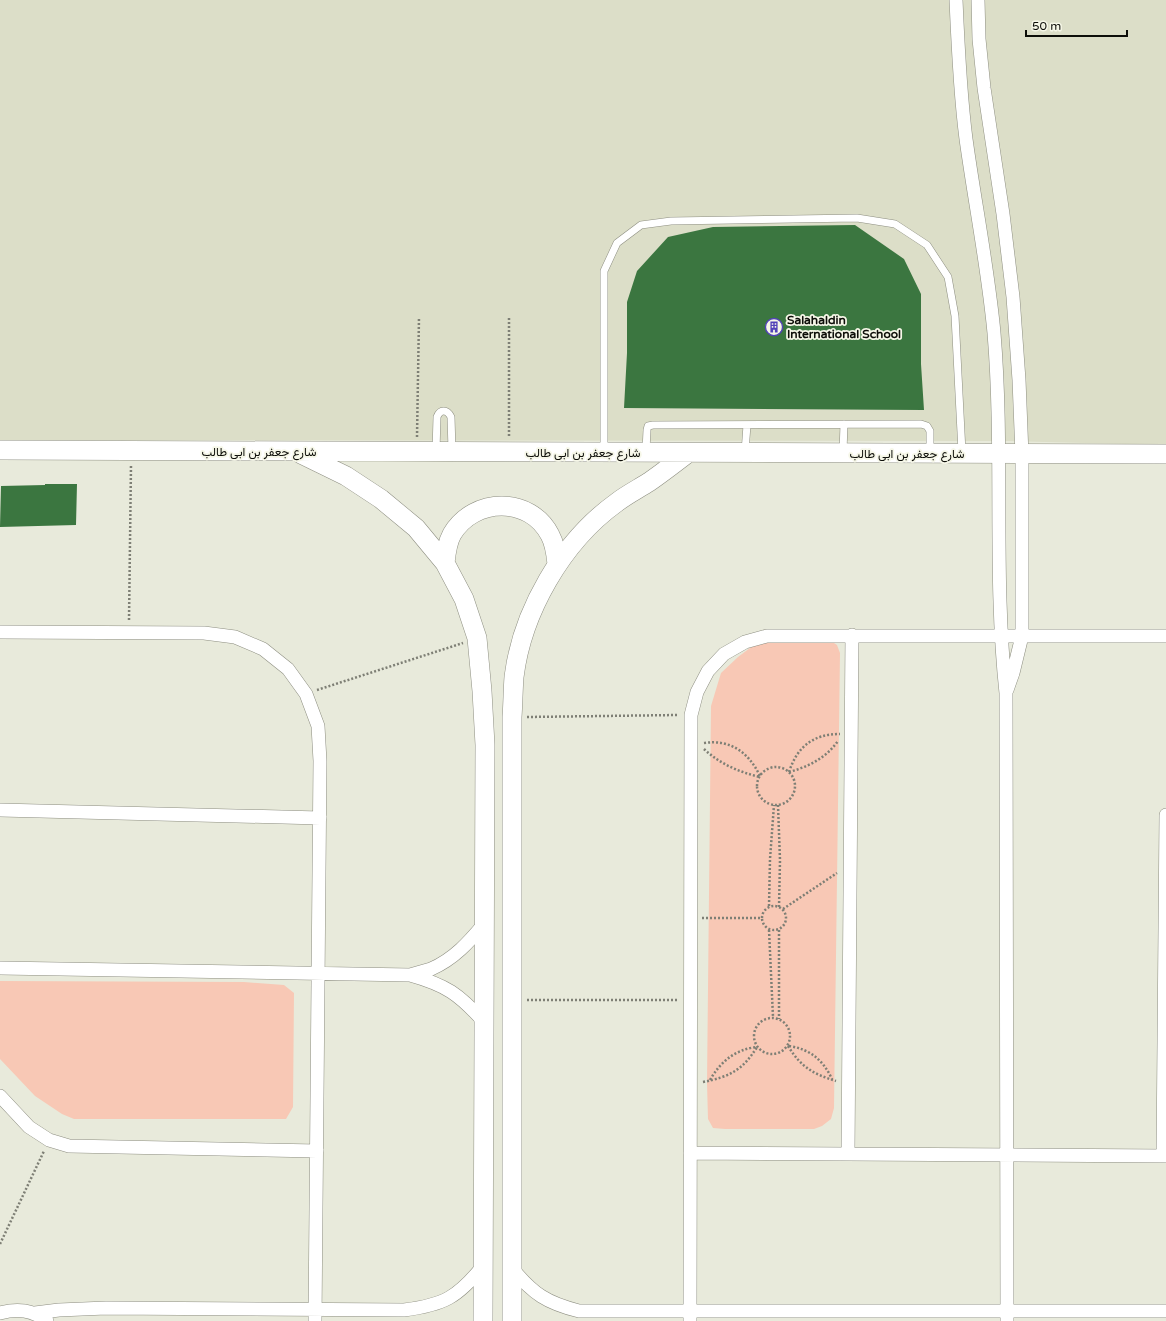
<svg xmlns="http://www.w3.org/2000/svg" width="1166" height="1321" viewBox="0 0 1166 1321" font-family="'Varela Round',Vazirmatn,sans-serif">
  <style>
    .built { fill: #dcdec8 }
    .green { fill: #f8c8b5 }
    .building { fill: #3b7640 }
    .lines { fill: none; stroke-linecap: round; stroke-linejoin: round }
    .lane-casing { stroke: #8d8e81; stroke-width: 8 }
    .street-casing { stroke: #8d8e81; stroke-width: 14 }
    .secondary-casing { stroke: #8d8e81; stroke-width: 20 }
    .path { stroke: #7e7f75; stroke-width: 2.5; stroke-dasharray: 2 2; stroke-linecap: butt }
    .lane { stroke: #fff; stroke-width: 7 }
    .street { stroke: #fff; stroke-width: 13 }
    .secondary { stroke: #fff; stroke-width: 19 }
    .labels { text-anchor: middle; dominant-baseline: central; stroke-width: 3.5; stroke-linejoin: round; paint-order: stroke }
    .poi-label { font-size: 12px; font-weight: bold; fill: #0d0e09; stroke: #f6f7e8; text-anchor: start }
    .street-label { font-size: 12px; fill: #0d0e09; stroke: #f6f7e8 }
  </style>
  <rect width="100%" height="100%" fill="#e8eadb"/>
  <path class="built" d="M0 0H1166V445L1008 441 0 440Z"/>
  <path class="green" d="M781 639H828L837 645 840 653 834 1108 831 1119 822 1126 814 1129H725L713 1128 708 1119 707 1083 711 706 721 673 738 657 754 645Z
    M0 981 244 982 284 985 294 993 293 1107 286 1119H74L62 1114 35 1096 0 1059Z"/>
  <path class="building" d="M855 225 904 259 921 294V364L924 410 624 408 627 353V302L637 271 668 237 713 227Z
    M45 484H77L76 525 0 527 1 486 45 485Z"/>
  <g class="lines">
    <g class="lane-casing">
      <path id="lane" d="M604 450V271L617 243 641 225 671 221 857 218 895 224 927 245 948 277 955 316 962 452
        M436 451 437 417C440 409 447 409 451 417L452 450
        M646 451 647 430 648 426 653 425 921 424 927 426 930 431V453
        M745 452 747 425
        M843 452 844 424"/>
    </g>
    <g class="street-casing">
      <path id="street" d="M956 0C958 47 960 93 966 139 975 204 988 268 994 333 1004 453 993 574 1006 693L1007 1321
        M978 0 979 39 984 88 1003 214 1013 297 1019 380 1022 455V636L1013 673 1007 690
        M0 632 204 633 235 637 263 649 288 669 306 694 318 726 320 761 315 1321
        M0 810 320 818
        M0 968 410 975C446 985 459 994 484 1022
        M410 975C417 973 424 971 431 969 454 959 469 942 484 924
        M0 1096 29 1127 49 1140 69 1146 317 1151
        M690 1153 1166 1156
        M848 1154 852 635
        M1163 1156 1166 815
        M512 1268C533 1294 547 1303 579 1311H1166
        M0 1313C18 1308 32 1310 47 1321
        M35 1313 59 1310 106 1308 404 1310C444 1305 458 1297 483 1266
        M690 1321 691 715 697 692 708 671 724 654 745 642 767 636H1166"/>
    </g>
    <g class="secondary-casing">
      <path id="secondary" d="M0 450 1166 454
        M301 454 346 476 381 499 416 528 445 563 464 599 477 638 482 691 485 745 483 1321
        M445 563C446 553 447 543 452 534 474 497 530 496 550 535 555 544 556 554 557 564
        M512 1321V717C513 704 513 690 514 677 522 612 562 542 616 503 626 495 638 489 649 482 662 473 675 463 688 453"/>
    </g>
    <path class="path" d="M509 318V436
      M417 437 419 317
      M129 620 131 465
      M317 690 463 643
      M527 717 678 715
      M704 743C731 739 749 753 760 776
      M704 749C720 764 739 772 760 777
      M757 786a19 19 0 1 1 38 0a19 19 0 1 1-38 0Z
      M789 772C808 767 826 758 838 741
      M789 772C797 747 813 734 840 734
      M778 805 780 860 779 907
      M762 918a12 12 0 1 1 24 0a12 12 0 1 1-24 0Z
      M769 906 770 859 774 805
      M783 909 837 873
      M702 918H762
      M769 930 773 1017
      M779 930V1019
      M527 1000H678
      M754 1036a18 18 0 1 1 36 0a18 18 0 1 1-36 0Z
      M788 1046C801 1067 813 1074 836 1081
      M789 1046C810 1049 823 1060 832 1079
      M710 1080C721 1061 735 1050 756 1047
      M703 1082C729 1077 743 1070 757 1047
      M0 1244 44 1151"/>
    <use href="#lane" class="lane"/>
    <use href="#street" class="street"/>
    <use href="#secondary" class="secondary"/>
  </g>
  <defs>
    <g id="building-ring" transform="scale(0.9)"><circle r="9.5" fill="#f6f7e8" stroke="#5242b9" stroke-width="1.5"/><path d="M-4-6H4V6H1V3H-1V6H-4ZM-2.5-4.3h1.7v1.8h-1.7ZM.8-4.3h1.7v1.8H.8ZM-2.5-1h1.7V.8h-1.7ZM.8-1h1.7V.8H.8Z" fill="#5242b9"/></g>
  </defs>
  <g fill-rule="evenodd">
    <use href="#building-ring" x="774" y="327"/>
  </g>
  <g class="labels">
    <g class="poi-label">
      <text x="787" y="320">Salahaldin<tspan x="787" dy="14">International School</tspan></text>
    </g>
    <g class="street-label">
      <text x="259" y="452">شارع جعفر بن ابى طالب</text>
      <text x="583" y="453">شارع جعفر بن ابى طالب</text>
      <text x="907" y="454">شارع جعفر بن ابى طالب</text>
    </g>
  </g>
  <path d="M1026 30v6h101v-6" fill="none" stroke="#0d0e09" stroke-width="2"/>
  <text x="1032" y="30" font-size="12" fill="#0d0e09" stroke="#f6f7e8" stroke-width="3" paint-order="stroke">50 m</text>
</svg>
